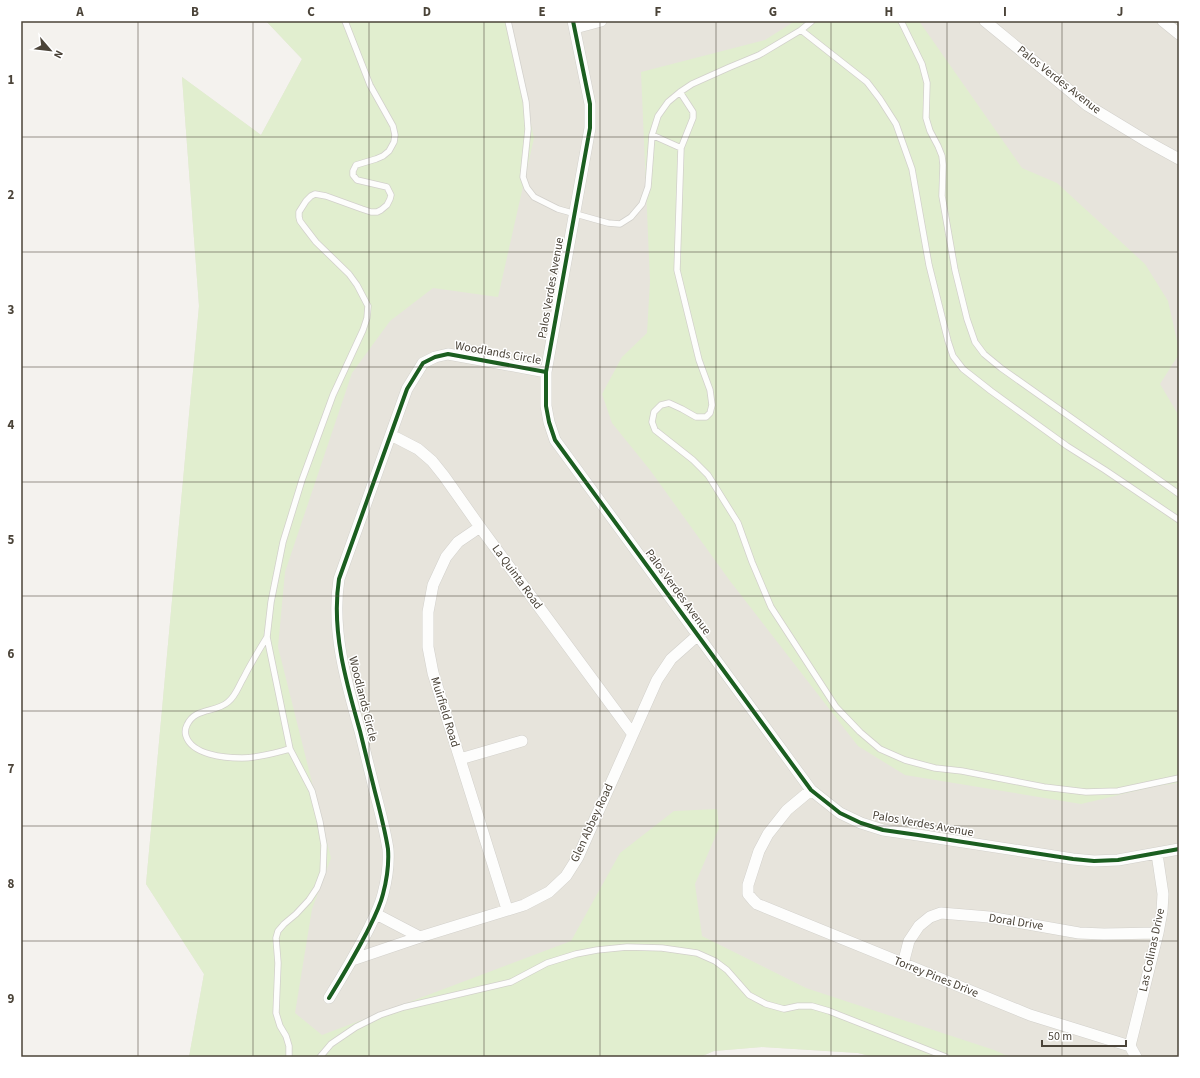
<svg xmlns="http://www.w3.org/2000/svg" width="1200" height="1078" viewBox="0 0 1200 1078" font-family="'Source Sans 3',sans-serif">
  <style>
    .residential { fill: #e7e4dc }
    .green { fill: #e1eecf }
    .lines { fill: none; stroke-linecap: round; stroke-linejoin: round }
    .service-casing { stroke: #d2d0cb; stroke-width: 7 }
    .minor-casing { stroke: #d2d0cb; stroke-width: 12 }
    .service { stroke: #fdfdfc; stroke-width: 5.5 }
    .minor { stroke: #fdfdfc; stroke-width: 11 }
    .cycleway-casing { stroke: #fff; stroke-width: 6 }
    .cycleway { stroke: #1b5e20; stroke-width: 4 }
    .grid { fill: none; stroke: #4b4439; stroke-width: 1; stroke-opacity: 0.55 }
    .labels { text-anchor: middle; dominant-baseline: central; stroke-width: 3; stroke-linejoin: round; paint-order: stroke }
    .street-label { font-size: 12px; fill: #4b4439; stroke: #fff }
    .neatline { fill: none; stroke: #4b4439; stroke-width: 1.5 }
    .grid-label { font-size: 13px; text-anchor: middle; font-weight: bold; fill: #4b4439 }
  </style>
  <rect width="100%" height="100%" fill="#f4f2ee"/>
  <path class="residential" d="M266 21H1179V1057H874L858 1053 762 1047 714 1051 700 1057H189L204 974 146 884 199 306 182 77 261 135 302 59Z"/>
  <path class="green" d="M266 21H508L534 138 498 297 433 288 390 321 352 373 285 572 278 647 331 858 312 909 295 1013 322 1035 571 941 620 853 674 811 717 809 719 828 695 884 702 936 806 988 994 1050 1010 1057H874L858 1053 762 1047 714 1051 700 1057H189L204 974 146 884 199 306 182 77 261 135 302 59Z
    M795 21H919L1022 168 1057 183 1145 264 1168 301 1179 350V354L1160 384 1179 416V783L1157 786 1081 804 905 775 858 746 730 581 650 470 612 423 602 394 622 357 647 333 650 281 641 72 765 40Z"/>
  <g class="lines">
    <g class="service-casing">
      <path id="service" d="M508 21 526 102 528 129 523 177 527 188 534 197 558 209 608 223 620 224 631 217 642 204 648 187 652 135 658 116 668 102 680 92 692 84 730 67 759 55 801 30 812 21
        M901 21 922 64 927 83 926 118 930 131 938 146 942 156 943 165 942 196 955 270 967 319 975 342 984 354 1001 368 1179 494
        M801 30 867 82 880 99 896 124 912 169 929 265 948 341 953 356 963 369 991 391 1067 446 1105 470 1179 520
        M680 92 693 112V118L681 148 677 270 699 360 710 390 712 405 710 413 706 417H696L682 409 669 403 661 405 654 412 652 422 655 430 693 460 708 475 738 523 752 562 771 607 836 707 860 732 880 749 905 760 935 768 962 771 1044 787 1086 792 1118 791 1179 778
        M652 135 681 148
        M267 637C259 650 251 663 244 677 239 685 236 696 228 702 216 713 195 707 187 725 185 729 185 733 186 736 192 755 225 758 242 758 258 758 274 753 290 749
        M289 1057V1046L286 1036 280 1026 276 1013 278 963 276 938 278 931 284 924 296 914 309 900 317 888 323 872 324 845 320 822 312 791 290 749 267 637 271 602 283 542 302 480 333 395 363 330 367 318 368 306 357 285 349 274 316 242 306 229 300 221 299 217V212L306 201 311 196 315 194 326 196 362 209 371 212H377L381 210 387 205 390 199 391 195 387 187 357 180 353 175V171L356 165 376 159 383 156 389 151 394 142 395 135 393 126 370 85 345 21
        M320 1057 331 1044 356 1027 380 1015 404 1007 511 982 547 963 576 954 597 950 627 947 662 948 697 953 715 961 727 970 749 995 766 1004 784 1009 798 1006H812L829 1011 946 1057"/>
    </g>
    <g class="minor-casing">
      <path id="minor" d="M573 21 590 104V128L546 372V406L549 422 555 440 811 790 840 813 861 823 883 830 918 835 1073 859 1094 861 1118 860 1179 849
        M985 21 1087 105 1148 142 1179 159
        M1163 21 1179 34
        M575 28 601 21
        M391 435 418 449 432 461 444 476 480 527 632 733
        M480 527 458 542 446 557 433 585 428 612V647L433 673 507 909
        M460 759 522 741
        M811 790 787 810 768 834 759 851 748 885V894L753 900 757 904 1030 1015 1130 1046
        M376 914 420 937
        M352 960 420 937 524 905 549 892 566 876 578 857 657 680 671 659 698 635
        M903 964 909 941 919 926 930 917 941 913 989 917 1079 933 1104 934 1158 933
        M329 998C342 977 355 955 367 932 373 920 380 907 383 894 387 879 389 863 388 849 385 830 380 811 375 792 370 772 365 751 360 731 346 682 331 630 339 579L407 389 423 363 435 357 448 354 546 372
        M1130 1046 1158 933 1162 911 1163 894 1157 854
        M1130 1046 1136 1057"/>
    </g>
    <use href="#service" class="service"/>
    <use href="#minor" class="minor"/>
    <g class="cycleway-casing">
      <path id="cycleway" d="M573 21 590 104V128L546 372V406L549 422 555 440 811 790 840 813 861 823 883 830 918 835 1073 859 1094 861 1118 860 1179 849
        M329 998C342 977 355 955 367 932 373 920 380 907 383 894 387 879 389 863 388 849 385 830 380 811 375 792 370 772 365 751 360 731 346 682 331 630 339 579L407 389 423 363 435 357 448 354 546 372"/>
    </g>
    <use href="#cycleway" class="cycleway"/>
  </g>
  <path class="grid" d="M138 21V1057M253 21V1057M369 21V1057M484 21V1057M600 21V1057M716 21V1057M831 21V1057M947 21V1057M1062 21V1057M21 137H1179M21 252H1179M21 367H1179M21 482H1179M21 596H1179M21 711H1179M21 826H1179M21 941H1179"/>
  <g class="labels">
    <g class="street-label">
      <text transform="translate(1059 80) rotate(38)">Palos Verdes Avenue</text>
      <text transform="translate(551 288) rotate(-80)">Palos Verdes Avenue</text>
      <text transform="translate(498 353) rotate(10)">Woodlands Circle</text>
      <text transform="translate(517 577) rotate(54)">La Quinta Road</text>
      <text transform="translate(678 592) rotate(54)">Palos Verdes Avenue</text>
      <text transform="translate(363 699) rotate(76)">Woodlands Circle</text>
      <text transform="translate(445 712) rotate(73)">Muirfield Road</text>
      <text transform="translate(592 823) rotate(-65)">Glen Abbey Road</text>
      <text transform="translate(923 824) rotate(10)">Palos Verdes Avenue</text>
      <text transform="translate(1016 922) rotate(9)">Doral Drive</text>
      <text transform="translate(1152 950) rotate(-78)">Las Colinas Drive</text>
      <text transform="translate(936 977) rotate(22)">Torrey Pines Drive</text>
    </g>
  </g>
  <rect width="1200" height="1078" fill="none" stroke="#ffffff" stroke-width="44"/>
  <g transform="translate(50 50) rotate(118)" stroke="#ffffff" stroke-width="3" paint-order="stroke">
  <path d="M0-3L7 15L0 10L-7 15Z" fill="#4b4439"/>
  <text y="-6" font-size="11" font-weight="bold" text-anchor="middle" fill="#4b4439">N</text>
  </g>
  <path d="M1042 1040v6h84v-6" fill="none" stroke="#4b4439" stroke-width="2"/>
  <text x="1048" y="1040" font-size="12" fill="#4b4439" stroke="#ffffff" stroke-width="3" paint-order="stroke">50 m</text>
  <rect x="22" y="22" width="1156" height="1034" class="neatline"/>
  <g class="grid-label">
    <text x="80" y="16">A</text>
    <text x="195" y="16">B</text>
    <text x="311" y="16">C</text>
    <text x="427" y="16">D</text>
    <text x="542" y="16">E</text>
    <text x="658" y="16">F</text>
    <text x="773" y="16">G</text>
    <text x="889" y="16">H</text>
    <text x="1005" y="16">I</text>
    <text x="1120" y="16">J</text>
    <text x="11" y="84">1</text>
    <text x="11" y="199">2</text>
    <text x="11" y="314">3</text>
    <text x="11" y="429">4</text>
    <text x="11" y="544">5</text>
    <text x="11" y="658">6</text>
    <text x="11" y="773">7</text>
    <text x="11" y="888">8</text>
    <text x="11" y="1003">9</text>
  </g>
</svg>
